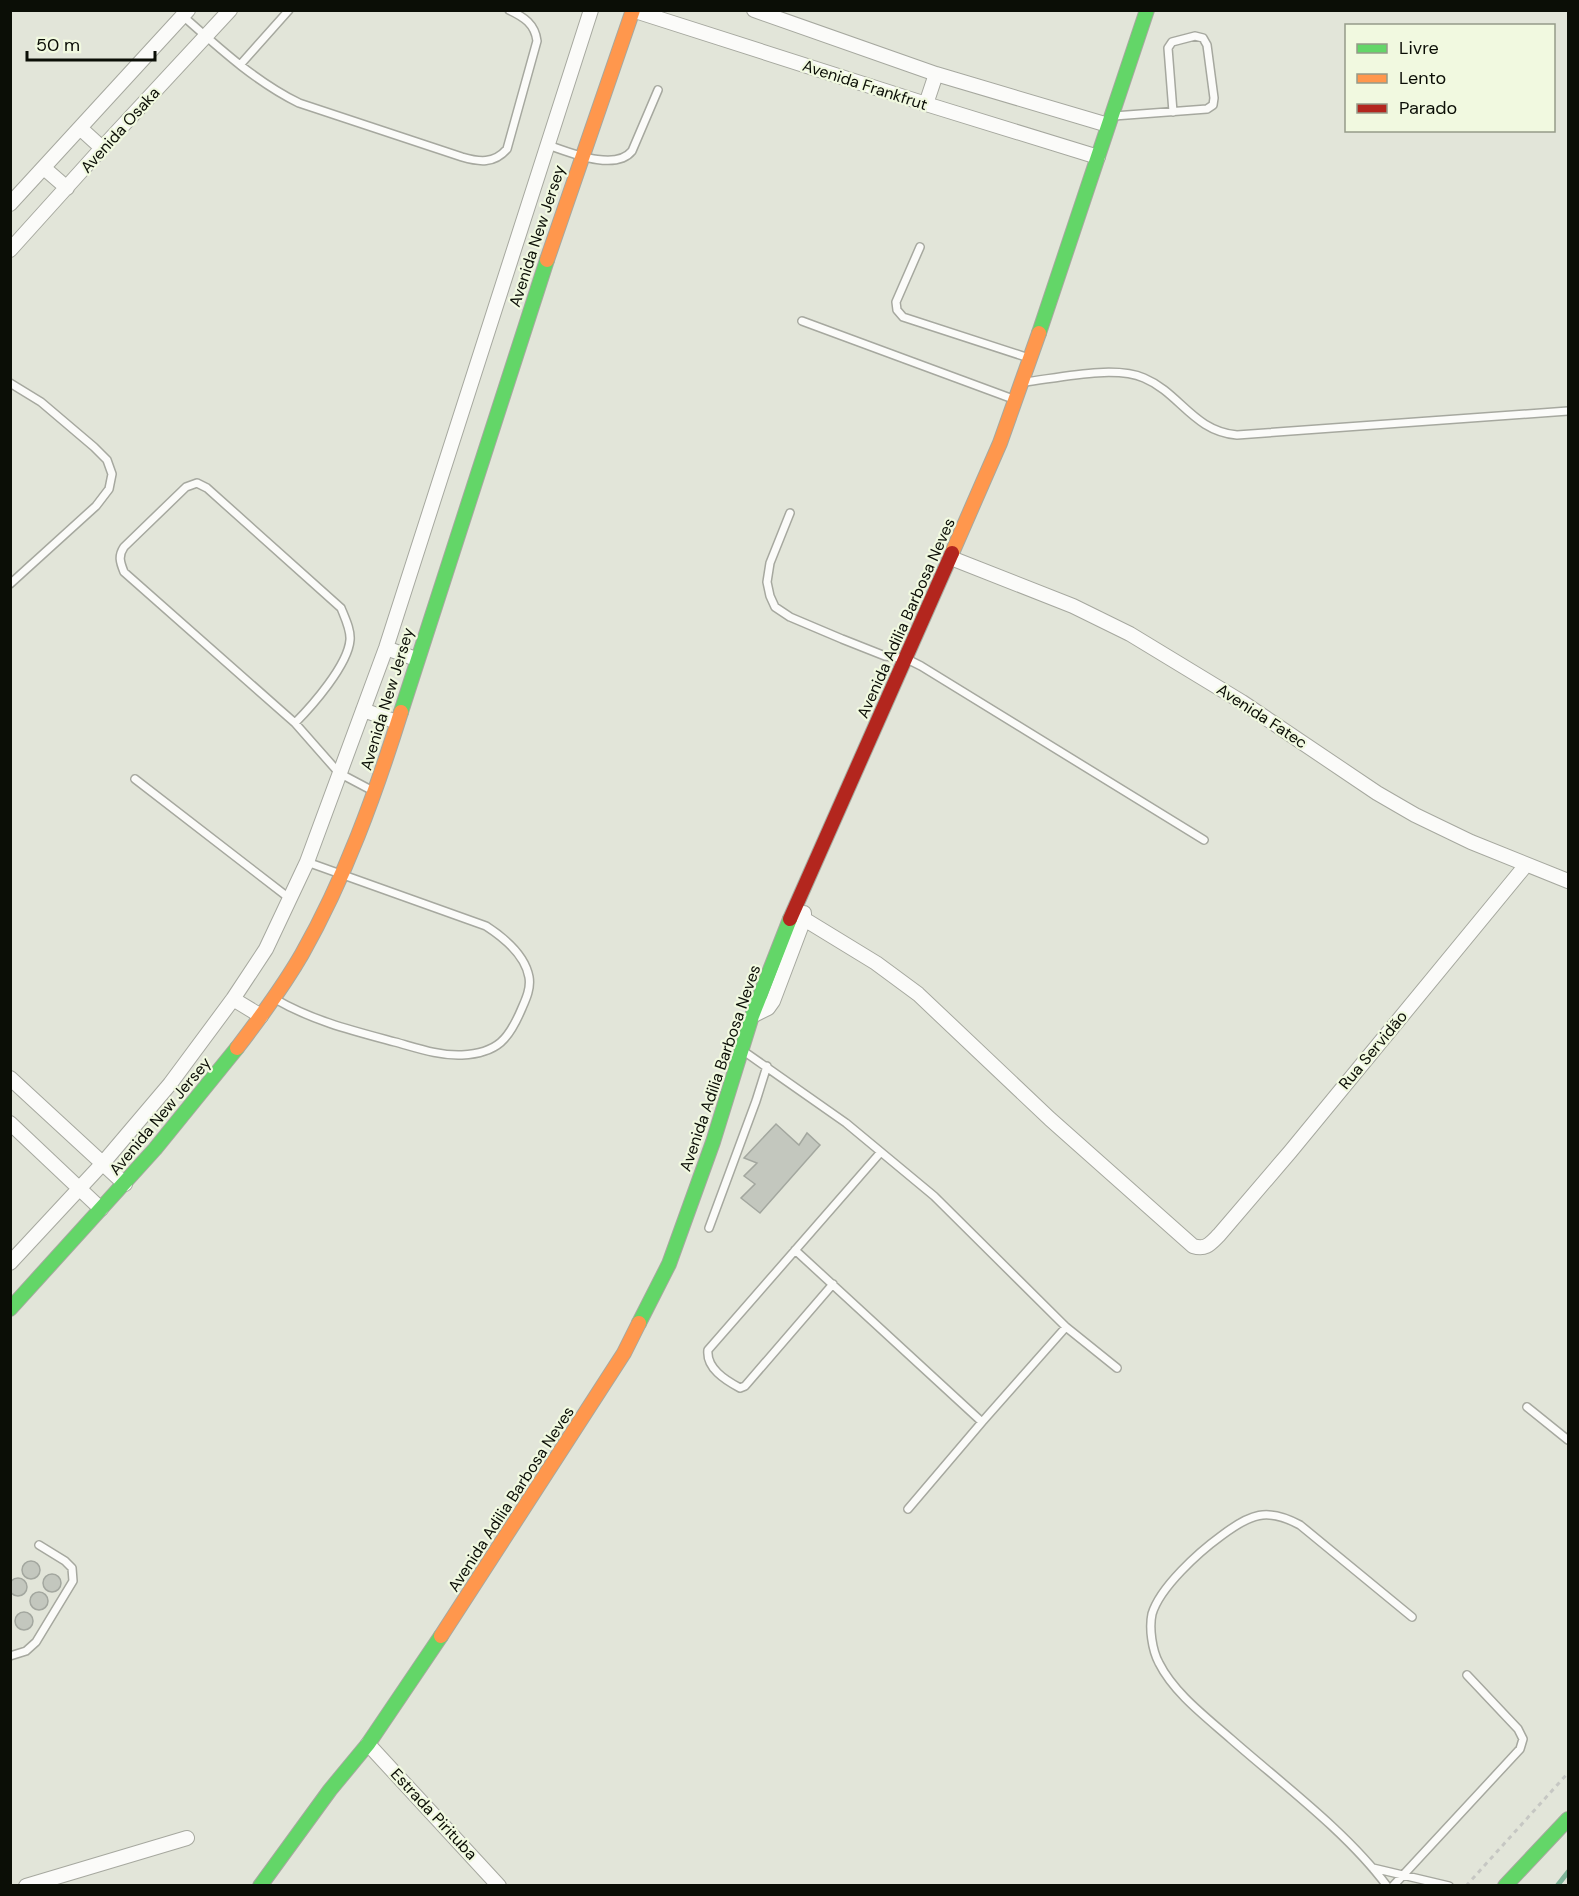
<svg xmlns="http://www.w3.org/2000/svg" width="1579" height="1896" viewBox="0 0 1579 1896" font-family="'DM Sans',sans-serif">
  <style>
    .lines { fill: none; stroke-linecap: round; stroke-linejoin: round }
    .stream { stroke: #7fb599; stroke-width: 5 }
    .building { fill: #c3c7be; stroke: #a3a79f; stroke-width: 1.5 }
    .lane-casing { stroke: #a6a89f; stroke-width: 10 }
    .street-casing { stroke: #a6a89f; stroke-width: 16 }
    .fast-casing { stroke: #a6a89f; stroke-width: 16 }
    .slow-casing { stroke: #a6a89f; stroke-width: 16 }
    .jam-casing { stroke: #a6a89f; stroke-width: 16 }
    .path { stroke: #c6c7c3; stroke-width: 3; stroke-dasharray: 4.5 4.5; stroke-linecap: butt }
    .lane { stroke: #fbfbf9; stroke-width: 7 }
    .street { stroke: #fbfbf9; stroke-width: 14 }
    .fast { stroke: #63d668; stroke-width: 14 }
    .slow { stroke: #ff974d; stroke-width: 14 }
    .jam { stroke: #b3261e; stroke-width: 14 }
    .labels { text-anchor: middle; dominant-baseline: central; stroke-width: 4.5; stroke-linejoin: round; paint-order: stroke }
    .street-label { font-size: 16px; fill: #0b0e06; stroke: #f1f9e0 }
  </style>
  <rect width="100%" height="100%" fill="#e2e5d9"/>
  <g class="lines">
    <path class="stream" d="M1557 1886 1568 1872"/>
  </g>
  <path class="building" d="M776 1124 799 1145 807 1133 820 1145 760 1213 741 1198 755 1184 744 1176 757 1163 744 1158Z
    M22 1570a9 9 0 1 1 18 0a9 9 0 1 1-18 0Z
    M43 1583a9 9 0 1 1 18 0a9 9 0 1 1-18 0Z
    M9 1587a9 9 0 1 1 18 0a9 9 0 1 1-18 0Z
    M30 1601a9 9 0 1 1 18 0a9 9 0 1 1-18 0Z
    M15 1621a9 9 0 1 1 18 0a9 9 0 1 1-18 0Z"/>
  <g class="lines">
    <g class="lane-casing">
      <path id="lane" d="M183 16C219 48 256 82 299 103L462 157C479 162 494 164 507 149L537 41C535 24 524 17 509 10
        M240 65 289 10
        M1114 116 1207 109 1213 105 1214 98 1207 45 1203 38 1195 36 1172 42 1168 48 1173 112
        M548 145C569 152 615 172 632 151L658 90
        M920 247 896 302 897 310 903 317 1029 358
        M802 321 1013 399
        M1025 382C1058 378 1114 365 1144 378 1180 393 1193 431 1237 435L1568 411
        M10 383 41 402 94 447 107 460 112 474 109 489 96 506 10 584
        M790 513 770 563 767 582 770 596 775 607 790 617 842 639 885 656 907 659 921 666 1204 840
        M295 723 124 572C120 562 118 556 124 547L186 487 197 483 207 488 341 608C345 618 351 630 350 640 348 665 312 706 295 723L339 773 373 791
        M135 779 289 898
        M275 999C313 1021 354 1031 395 1042 417 1048 439 1056 462 1055 498 1053 509 1039 522 1008 526 999 531 988 529 977 525 955 503 937 486 926L307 862
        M742 1050 846 1123 934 1196 1066 1327 1117 1368
        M709 1228 756 1101 767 1066
        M795 1250 982 1422 1066 1327
        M833 1284 745 1386 740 1388C725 1380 706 1368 708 1350L880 1153
        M1527 1407 1568 1440
        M908 1509 982 1422
        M10 1656 26 1651 36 1642 73 1581 72 1568 65 1561 39 1545
        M1373 1868 1449 1886
        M1387 1886C1347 1832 1281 1783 1231 1739 1206 1717 1174 1693 1159 1663 1152 1650 1149 1628 1152 1614 1160 1587 1199 1552 1221 1536 1250 1514 1267 1507 1300 1525L1412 1617
        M1393 1886 1520 1749 1523 1739 1518 1729 1467 1675"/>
    </g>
    <g class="street-casing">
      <path id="street" d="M632 10 926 104 1098 157
        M754 10 936 74 1108 125
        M926 104 936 74
        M80 128 102 148
        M44 168 67 188
        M10 204 188 10
        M10 250 102 148 230 10
        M951 558 1073 606 1130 634 1242 702 1377 793 1415 815 1471 842 1568 881
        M386 648 416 659
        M363 710 397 722
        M804 919 876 963 918 994 1050 1119 1193 1246C1206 1250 1210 1244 1219 1235L1290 1152 1526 865
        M233 999 261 1016
        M752 1016 768 1008 773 1001 804 919V913
        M10 1078 125 1184
        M10 1123 101 1209
        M10 1263 103 1163 170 1084 233 999 266 949 307 862 386 648 591 10
        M368 1744 499 1886
        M26 1886 187 1838"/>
    </g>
    <g class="fast-casing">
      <path id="fast" d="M1039 333 1147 10
        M401 712 547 260
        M10 1309 155 1149 237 1048
        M639 1323 669 1264 713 1142 752 1016 790 919
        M260 1886 330 1790 368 1744 441 1636
        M1505 1886 1568 1819"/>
    </g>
    <g class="slow-casing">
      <path id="slow" d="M547 260 633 10
        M952 553 1000 443 1039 333
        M237 1048C260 1018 283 987 302 954 345 878 375 795 401 712
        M441 1636 624 1353 639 1323"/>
    </g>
    <g class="jam-casing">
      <path id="jam" d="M790 919 952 553"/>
    </g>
    <path class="path" d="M1466 1886 1568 1773"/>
    <use href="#lane" class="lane"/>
    <use href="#street" class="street"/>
    <use href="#fast" class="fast"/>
    <use href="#slow" class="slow"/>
    <use href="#jam" class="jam"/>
  </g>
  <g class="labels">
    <g class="street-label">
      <text transform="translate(865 85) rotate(18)">Avenida Frankfrut</text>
      <text transform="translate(120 130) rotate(-48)">Avenida Osaka</text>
      <text transform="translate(537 236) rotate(-72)">Avenida New Jersey</text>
      <text transform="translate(906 618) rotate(-66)">Avenida Adilia Barbosa Neves</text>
      <text transform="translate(387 699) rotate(-73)">Avenida New Jersey</text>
      <text transform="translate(1262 716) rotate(33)">Avenida Fatec</text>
      <text transform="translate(1373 1050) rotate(-50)">Rua Servidão</text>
      <text transform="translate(720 1068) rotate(-71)">Avenida Adilia Barbosa Neves</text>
      <text transform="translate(160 1116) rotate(-50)">Avenida New Jersey</text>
      <text transform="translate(511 1499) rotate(-57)">Avenida Adilia Barbosa Neves</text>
      <text transform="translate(434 1814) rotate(47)">Estrada Pirituba</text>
    </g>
  </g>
  <rect width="1579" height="1896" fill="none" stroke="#0b0e06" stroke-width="24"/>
  <rect x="1345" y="24" width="210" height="108" fill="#f1f9e0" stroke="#959b89" stroke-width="1.5"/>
  <rect x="1357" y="44" width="30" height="9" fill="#63d668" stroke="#959b89" stroke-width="1.5"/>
  <text x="1399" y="54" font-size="18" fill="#0b0e06">Livre</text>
  <rect x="1357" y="74" width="30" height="9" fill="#ff974d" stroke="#959b89" stroke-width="1.5"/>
  <text x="1399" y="84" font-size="18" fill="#0b0e06">Lento</text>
  <rect x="1357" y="104" width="30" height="9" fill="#b3261e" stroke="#959b89" stroke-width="1.5"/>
  <text x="1399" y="114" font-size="18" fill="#0b0e06">Parado</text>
  <path d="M27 51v9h128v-9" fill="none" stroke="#0b0e06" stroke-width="3"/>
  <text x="36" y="51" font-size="18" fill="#0b0e06" stroke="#f1f9e0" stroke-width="4.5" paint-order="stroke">50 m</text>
</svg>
